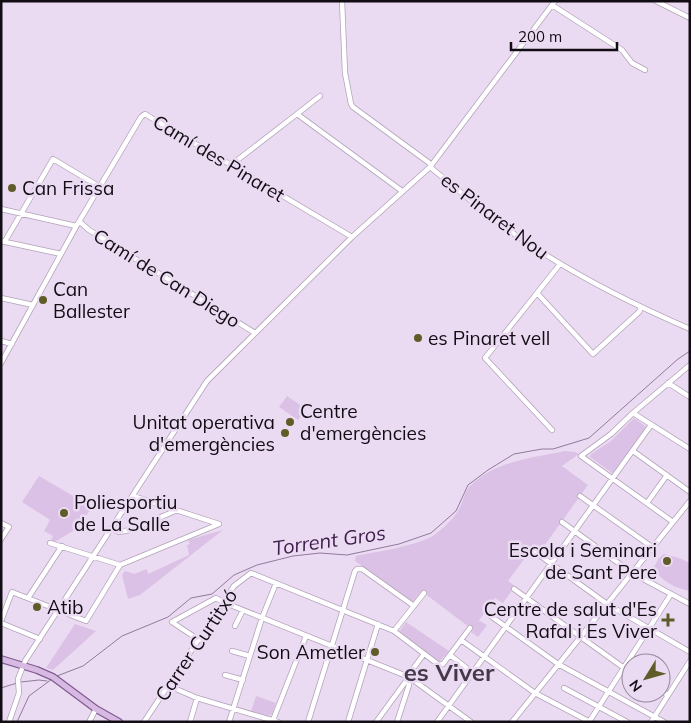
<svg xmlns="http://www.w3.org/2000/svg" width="691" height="723" viewBox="0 0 691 723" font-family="Mulish,sans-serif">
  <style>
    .green { fill: #dbc1e5 }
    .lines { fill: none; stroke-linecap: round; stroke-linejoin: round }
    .stream { stroke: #92799c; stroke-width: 1 }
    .minor-casing { stroke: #b2a2b9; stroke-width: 6 }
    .major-casing { stroke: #805e8f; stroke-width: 8 }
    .minor { stroke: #fff; stroke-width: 4.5 }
    .major { stroke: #d7b9e3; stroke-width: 5.5 }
    .poi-dot { fill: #5f5c29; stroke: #ebdbf2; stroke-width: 2 }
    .labels { text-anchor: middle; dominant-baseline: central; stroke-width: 5; stroke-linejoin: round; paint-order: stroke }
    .street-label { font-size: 19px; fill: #120d15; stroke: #ebdbf2 }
    .poi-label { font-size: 19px; fill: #120d15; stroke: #ebdbf2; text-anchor: start }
    .water-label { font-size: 20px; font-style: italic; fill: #3f1d4c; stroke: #ebdbf2 }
    .district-label { font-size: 24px; font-weight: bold; fill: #46384b; stroke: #ebdbf2 }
  </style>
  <rect width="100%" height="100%" fill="#ebdbf2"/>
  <path class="green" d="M287 396 306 409 298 420 279 407Z
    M634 418 645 426 646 428 614 472 612 473 590 457 591 454 611 441Z
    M565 451 575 452 579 454 562 466 588 485 539 553 531 550 508 581 515 586 503 603 495 598 478 622 480 621 487 625 478 637 471 632 473 630 424 593 421 592 413 602 355 561 356 556C379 551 411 547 431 537 441 531 455 518 460 507 463 501 465 491 470 486 495 461 532 458 565 451Z
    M39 476 92 507 78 528 53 543 50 542 53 536 44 531 50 520 22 502Z
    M223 530 140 595 128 599 122 575 125 571 134 574 147 569 148 574 189 555 187 545 190 544 188 540Z
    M664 554 679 558 690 563V591C677 589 658 580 654 567L659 558Z
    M406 622 449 651 439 662 399 632Z
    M75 624 96 631 53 670 46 668Z
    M256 696 276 703 272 714 268 716 251 712Z"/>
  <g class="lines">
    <path class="stream" d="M57 676 83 666 122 636 168 617 191 598 212 594 234 575 257 565 293 556 320 553 347 555 399 544 431 533 456 511 468 485 488 470 514 454 542 449H553L589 438 678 359 690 351
      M21 682 39 680 47 681
      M1 688 17 683
      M17 722 29 696 52 679"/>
    <g class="minor-casing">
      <path id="minor" d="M342 1 345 73 351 104 353 107 432 165
        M656 1 690 18
        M552 5 622 50 632 63 645 70
        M297 114 320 96
        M231 165 297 114 402 191
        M430 167C461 192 492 220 526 242 578 277 632 304 690 329
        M1 209 76 226
        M80 222 89 230 255 333
        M1 241 61 254
        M5 241 53 159 100 187
        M560 264 537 293 593 354 639 312 641 308
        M537 293 485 358 552 430
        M1 298 33 305
        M1 341 12 344
        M1 363 77 225 141 117 145 114 352 237
        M668 383 690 397
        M633 413 690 449
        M633 451 690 492
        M133 496 219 524
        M580 496 652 547
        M647 503 667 475
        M562 522 632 573 690 604
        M673 522 581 456 611 434 633 413 690 365
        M1 523 9 527 1 539
        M112 529 119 532 130 530 175 511
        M50 543 120 565 219 524
        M531 549 607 604 690 652
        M514 589 631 673
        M28 598 62 546
        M488 614 558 664 664 722
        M1 621 12 592 86 621 120 565
        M1 623 40 639
        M235 626 243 610
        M394 631 424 593
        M199 640 172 622 216 598 223 602 409 677 471 722
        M461 640 535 693 590 722
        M232 651 250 656
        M450 655 473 673
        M225 675 243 680
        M169 686 197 698 278 722
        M564 688 627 722
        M661 691 668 695
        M273 720 306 636
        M9 722 19 693 18 679 25 661 207 381 352 237 430 167 555 1
        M89 722 96 709
        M144 722 234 586 251 573 394 631 439 665 443 664 470 628
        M190 722 197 698
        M229 722 262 618 276 583
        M308 722 355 571 357 569H362L414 606
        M348 722 378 624
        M376 722 409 677
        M397 722 409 685V677L412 670 424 654
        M437 722 651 425
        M512 722 690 501
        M589 722 671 594
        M651 722 690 661"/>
    </g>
    <g class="major-casing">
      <path id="major" d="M1 659 37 670 53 677 96 709 119 722"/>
    </g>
    <use href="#minor" class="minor"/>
    <use href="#major" class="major"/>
  </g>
  <g class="poi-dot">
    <circle cx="12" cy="188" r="5"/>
    <circle cx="43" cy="300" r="5"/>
    <circle cx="418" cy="338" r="5"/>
    <circle cx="290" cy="422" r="5"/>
    <circle cx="285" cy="433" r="5"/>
    <circle cx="64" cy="513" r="5"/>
    <circle cx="667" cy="561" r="5"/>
    <circle cx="37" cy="607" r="5"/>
    <path d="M665.5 612.5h5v5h5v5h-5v5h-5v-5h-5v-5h5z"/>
    <circle cx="375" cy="652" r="5"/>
  </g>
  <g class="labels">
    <g class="street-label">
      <text transform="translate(219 158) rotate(31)">Camí des Pinaret</text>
      <text transform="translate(495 216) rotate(37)">es Pinaret Nou</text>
      <text transform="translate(167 278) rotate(32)">Camí de Can Diego</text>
      <text transform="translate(196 645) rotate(-56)">Carrer Curtitxó</text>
    </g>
    <g class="poi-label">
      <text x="22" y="188">Can Frissa</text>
      <text x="53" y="289">Can<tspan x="53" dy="22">Ballester</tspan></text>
      <text x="428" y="338">es Pinaret vell</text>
      <text x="300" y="411">Centre<tspan x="300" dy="22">d'emergències</tspan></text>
      <text x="275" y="422" text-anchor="end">Unitat operativa<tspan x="275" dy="22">d'emergències</tspan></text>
      <text x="74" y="502">Poliesportiu<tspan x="74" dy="22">de La Salle</tspan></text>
      <text x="657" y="550" text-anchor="end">Escola i Seminari<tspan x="657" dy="22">de Sant Pere</tspan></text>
      <text x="47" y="607">Atib</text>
      <text x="657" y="609" text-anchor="end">Centre de salut d'Es<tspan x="657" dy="22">Rafal i Es Viver</tspan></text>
      <text x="365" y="652" text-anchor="end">Son Ametler</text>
    </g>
    <g class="water-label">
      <text transform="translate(329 540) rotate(-8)">Torrent Gros</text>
    </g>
    <g class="district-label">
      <text x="449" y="672">es Viver</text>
    </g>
  </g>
  <rect width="691" height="723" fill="none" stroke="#120d15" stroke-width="5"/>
  <g transform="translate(646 678) rotate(233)"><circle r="24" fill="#ebdbf2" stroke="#94899a"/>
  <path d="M0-4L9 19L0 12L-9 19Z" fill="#5f5c29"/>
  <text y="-8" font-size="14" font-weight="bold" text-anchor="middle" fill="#120d15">N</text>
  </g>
  <path d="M511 42v8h106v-8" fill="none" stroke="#120d15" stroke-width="2.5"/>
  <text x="518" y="42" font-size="15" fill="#120d15" stroke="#ebdbf2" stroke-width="4" paint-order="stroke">200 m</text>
</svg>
